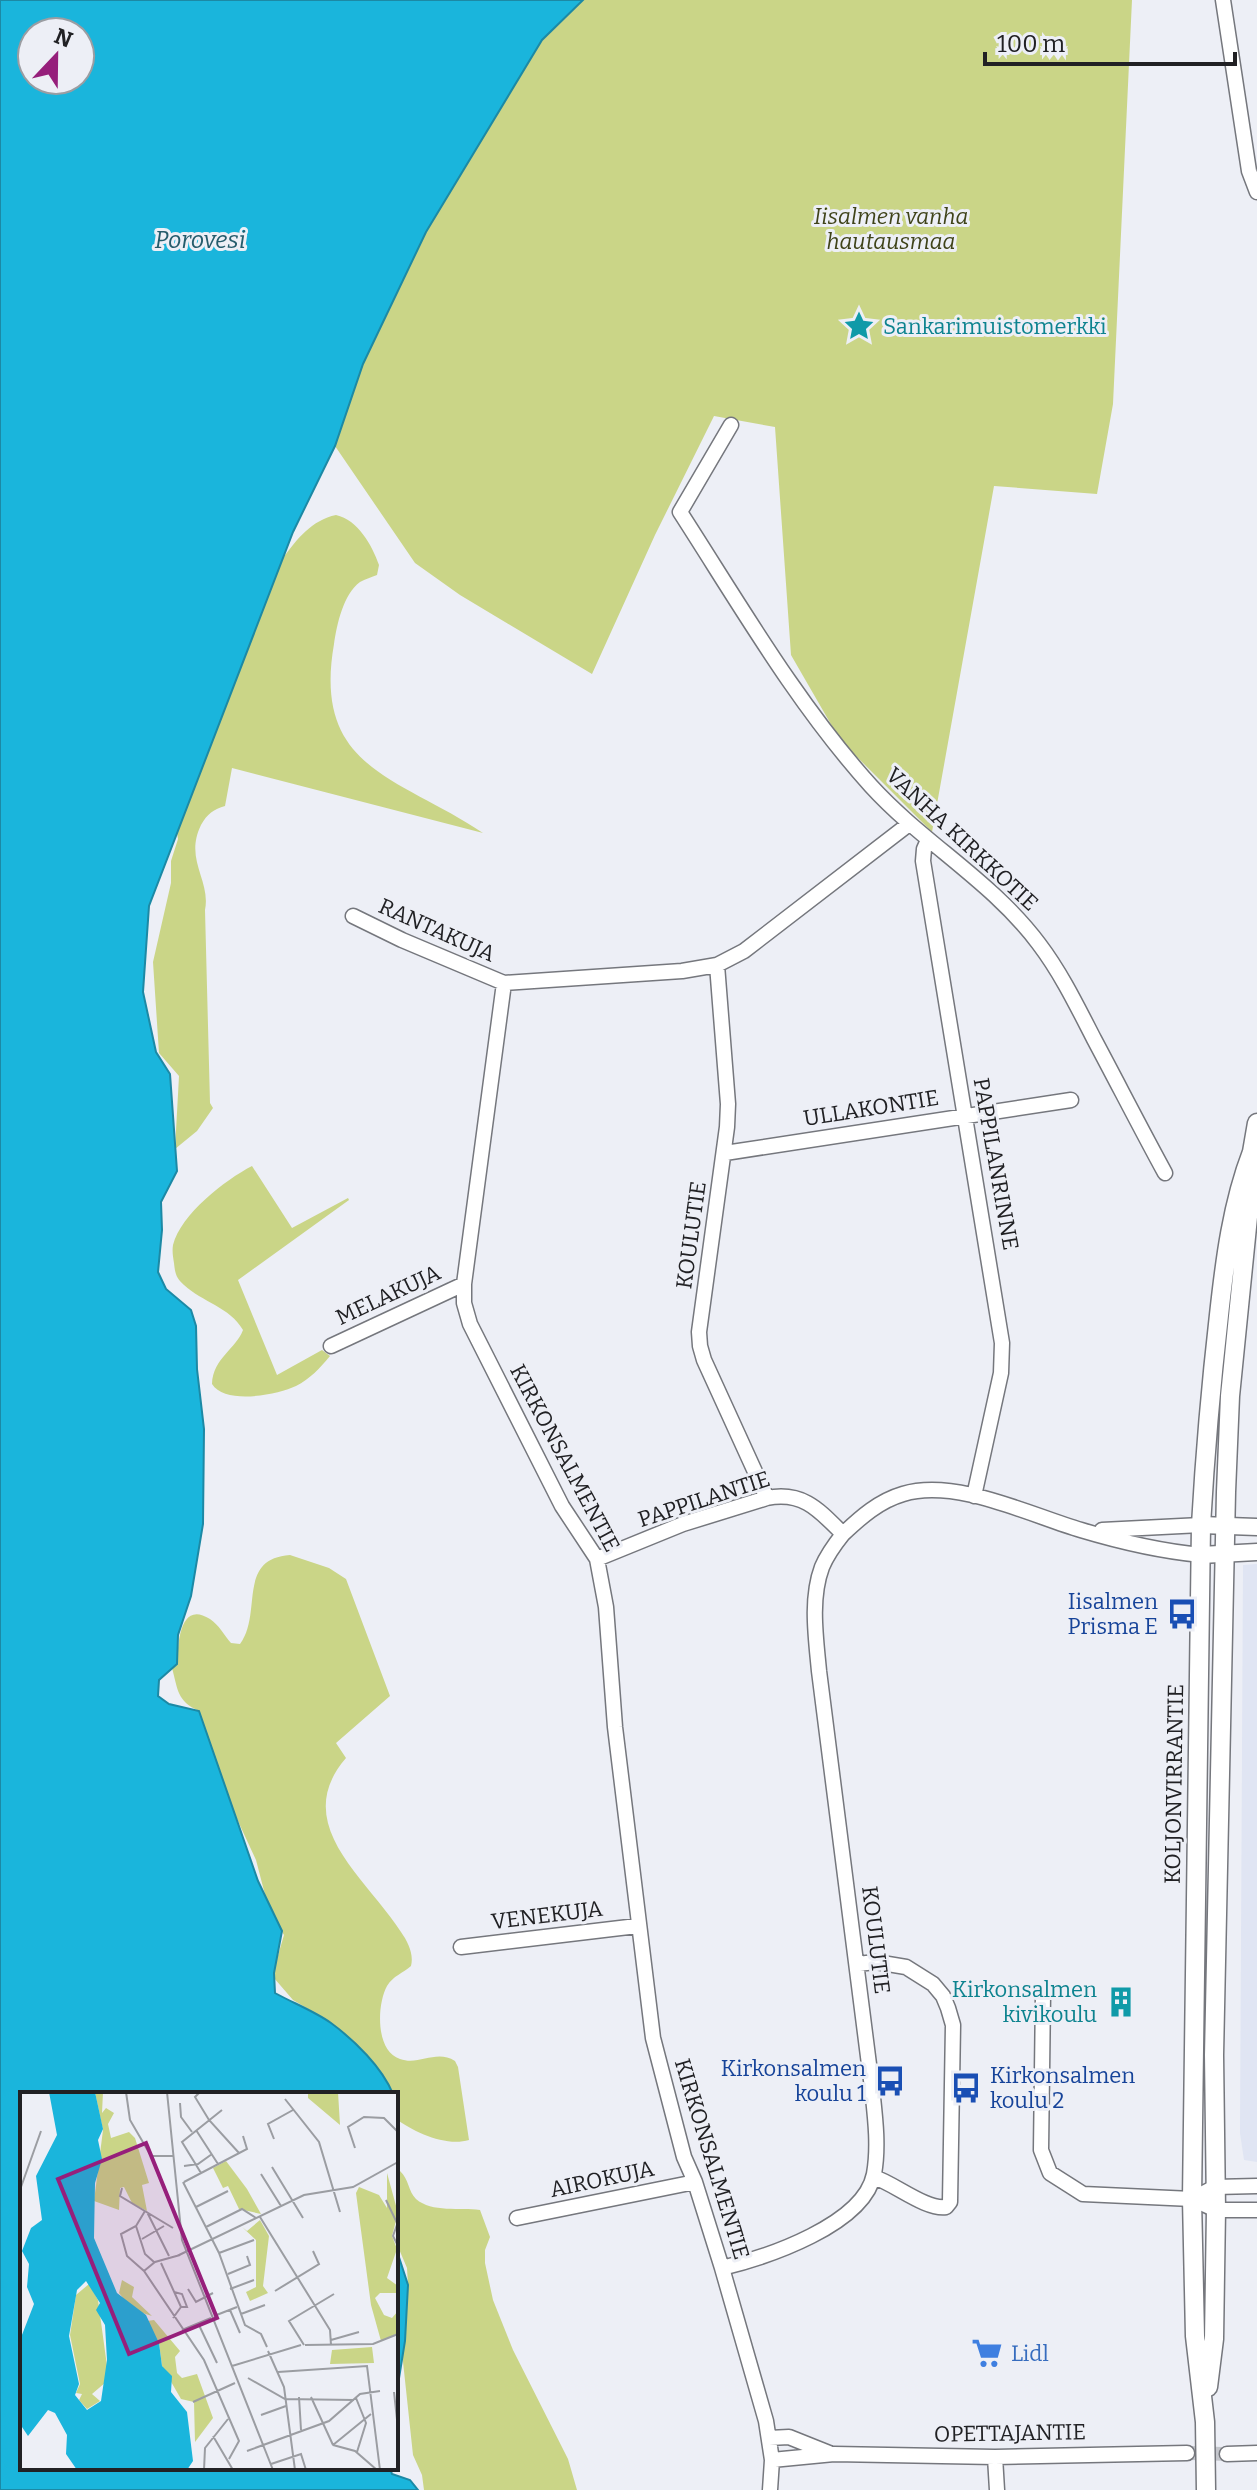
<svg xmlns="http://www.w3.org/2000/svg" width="1257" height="2490" viewBox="0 0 1257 2490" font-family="Bitter,serif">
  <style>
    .built { fill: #e0e5f3 }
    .green { fill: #cad587 }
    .water { fill: #1ab5dc; stroke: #1c89a5; stroke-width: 2; fill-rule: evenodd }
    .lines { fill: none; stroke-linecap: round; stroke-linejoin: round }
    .minor-tunnel { stroke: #c4c6cc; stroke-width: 14; stroke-dasharray: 14 7; stroke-linecap: butt }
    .minor-casing { stroke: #75777d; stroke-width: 17 }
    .tertiary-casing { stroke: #75777d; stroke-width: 19 }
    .secondary-casing { stroke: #75777d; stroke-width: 21 }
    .minor { stroke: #fff; stroke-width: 14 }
    .tertiary { stroke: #fff; stroke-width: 16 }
    .secondary { stroke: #fff; stroke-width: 18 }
    .labels { text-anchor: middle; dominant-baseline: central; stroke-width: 6; stroke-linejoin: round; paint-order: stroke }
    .park-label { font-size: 22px; font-style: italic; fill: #3f4319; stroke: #edeff6 }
    .culture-label { font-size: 22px; fill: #0d838f; stroke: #edeff6; text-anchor: start }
    .street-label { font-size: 22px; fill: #212124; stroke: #edeff6 }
    .transit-label { font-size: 22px; fill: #164399; stroke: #edeff6; text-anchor: end }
    .shop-label { font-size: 22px; fill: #366cbe; stroke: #edeff6; text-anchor: start }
    .water-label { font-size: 24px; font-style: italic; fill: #255c6c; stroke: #edeff6 }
    .inset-road { fill: none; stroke: #9b9da2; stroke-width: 2 }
    .view { fill: #961f7b; fill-opacity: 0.15; stroke: #961f7b; stroke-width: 4 }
    .inset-edge { fill: none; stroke: #212124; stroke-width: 4 }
  </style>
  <rect width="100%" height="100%" fill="#edeff6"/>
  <path class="built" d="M1257 1564V2162L1244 2160 1240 2133 1243 1565Z"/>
  <path class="green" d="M583 0H1132L1113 404 1097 494 994 486 932 832 840 740 791 655 775 427 714 416 655 535 592 674 460 595 415 563 335 446 363 364 426 232 542 40Z
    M336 515C358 520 372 545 379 565L377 575C372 577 365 579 360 582 343 595 337 624 334 644 312 770 400 777 483 833L232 768 225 806C214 809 207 814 201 825 184 860 211 880 205 910L210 1103 213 1108 197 1131 175 1149 179 1076 159 1053 153 962 171 883V861L178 839 177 833 283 558C297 539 312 520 336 515Z
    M252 1166 292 1228 348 1198 349 1200 238 1280 277 1375 322 1350 330 1356C320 1368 310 1379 296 1386 277 1395 225 1405 212 1384 213 1358 236 1349 243 1330 230 1307 202 1302 184 1285 176 1278 175 1273 174 1263 173 1257 172 1251 173 1245 181 1214 225 1180 252 1166Z
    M290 1555 329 1568 346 1579 390 1696 336 1743 346 1758C289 1824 367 1878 401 1932 408 1942 414 1954 411 1966 403 1973 393 1976 387 1986 377 2004 375 2051 400 2059 419 2066 436 2049 455 2061L458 2067 469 2140C446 2147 414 2132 396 2119V2094H383L330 2022 293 2000 274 1978V1969L284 1935 269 1910 256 1860 231 1806 199 1711C177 1701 178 1690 172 1668L177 1664C178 1646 179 1599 210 1619 219 1625 224 1635 231 1643L240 1644C263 1613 236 1559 290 1555Z
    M400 2171C409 2179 408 2191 416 2199 432 2213 460 2207 480 2210L490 2237 485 2250V2263L493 2300 513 2350 568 2459 577 2490H424L422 2475 413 2455 401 2343 407 2316 406 2296 408 2285 407 2268 396 2242V2172Z"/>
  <path class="water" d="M0 0H583L542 40 426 232 363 364 335 446 293 532 149 906 143 992 156 1052 170 1074 177 1171 161 1202 162 1230 158 1272 166 1289 191 1310 196 1326 197 1369 204 1429 203 1524 191 1596 178 1635 177 1664 159 1680 158 1696 169 1704 199 1711 258 1881 282 1931 274 1973 275 1993C293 2003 314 2011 331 2023 354 2040 382 2067 393 2094H22V2468H390L392 2474 410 2480 418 2490H0ZM32 32H80V80H32Z
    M396 2248 408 2285 405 2341 396 2397Z"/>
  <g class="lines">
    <path class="minor-tunnel" d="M1187 2453 1227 2454"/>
    <g class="minor-casing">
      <path id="minor" d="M1223 0 1249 171 1257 192
        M731 425 680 512C740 605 797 704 871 786 923 843 993 882 1039 944 1061 973 1077 1006 1094 1039 1118 1084 1141 1129 1165 1173
        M928 840 924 849 923 861 1002 1343 1001 1373 974 1496
        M353 916 402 940 504 983
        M717 965 728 1104 727 1127 699 1332 700 1346 704 1360 767 1498
        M725 1153 1071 1100
        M331 1346 464 1284
        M1102 1530 1201 1525
        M597 1559 683 1524 767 1498C803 1491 819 1510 843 1534 861 1517 879 1501 903 1494 956 1478 1030 1515 1081 1530 1121 1542 1160 1551 1201 1555
        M461 1947 637 1926
        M857 1964 876 1962 906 1967 933 1984 943 1996 948 2008 953 2025 950 2202 946 2207C926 2210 895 2184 874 2177
        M1043 1994 1041 2150 1050 2173 1083 2194 1192 2199 1216 2210H1257
        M1192 2199 1215 2187 1257 2186
        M517 2218 695 2182
        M722 2268C767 2257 864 2225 874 2174 879 2146 875 2116 872 2088L819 1671C816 1638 810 1599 822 1567 827 1555 835 1544 843 1534
        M769 2438 789 2437 829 2453
        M1227 2454 1257 2453
        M995 2457 997 2490
        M772 2460 834 2454 995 2457 1187 2453
        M770 2490 772 2460 766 2421 722 2268 695 2182 684 2157 653 2038 615 1727 606 1607 597 1559 562 1506 470 1324 464 1303V1284L504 983 682 971 717 965 744 951 909 824"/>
    </g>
    <g class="tertiary-casing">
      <path id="tertiary" d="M1201 1525 1257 1527
        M1201 1555 1257 1552"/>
    </g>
    <g class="secondary-casing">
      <path id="secondary" d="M1208 2387 1214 2339 1216 2210 1214 2055 1226 1492 1230 1396 1251 1187 1252 1152 1257 1123
        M1206 2490 1205 2422 1195 2336 1192 2199 1201 1525C1205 1455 1211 1385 1219 1315 1225 1260 1232 1204 1252 1152"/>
    </g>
    <use href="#minor" class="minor"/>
    <use href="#tertiary" class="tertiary"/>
    <use href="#secondary" class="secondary"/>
  </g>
  <defs>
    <g id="sight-bare" transform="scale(2.4)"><path d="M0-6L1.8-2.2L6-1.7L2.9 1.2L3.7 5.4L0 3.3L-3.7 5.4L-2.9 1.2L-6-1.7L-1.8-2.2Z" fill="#0f9aa8" stroke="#edeff6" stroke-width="2.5" paint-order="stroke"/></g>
    <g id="bus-bare" transform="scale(2.4)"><path d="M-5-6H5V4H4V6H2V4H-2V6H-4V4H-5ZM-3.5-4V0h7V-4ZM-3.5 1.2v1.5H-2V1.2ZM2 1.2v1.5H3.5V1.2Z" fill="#1a4fb4" stroke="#edeff6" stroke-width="2.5" paint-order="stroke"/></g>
    <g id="building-bare" transform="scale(2.4)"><path d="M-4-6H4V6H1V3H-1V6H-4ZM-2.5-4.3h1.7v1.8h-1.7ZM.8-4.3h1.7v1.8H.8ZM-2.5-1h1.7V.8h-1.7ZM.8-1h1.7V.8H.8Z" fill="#0f9aa8" stroke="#edeff6" stroke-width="2.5" paint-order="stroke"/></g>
    <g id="supermarket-bare" transform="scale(2.4)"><path d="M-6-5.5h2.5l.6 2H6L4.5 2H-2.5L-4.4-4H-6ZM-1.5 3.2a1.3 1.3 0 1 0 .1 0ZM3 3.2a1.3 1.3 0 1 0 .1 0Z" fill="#3f7fe0" stroke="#edeff6" stroke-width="2.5" paint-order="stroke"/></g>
  </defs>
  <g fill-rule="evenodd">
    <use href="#sight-bare" x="859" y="326"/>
    <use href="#bus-bare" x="1182" y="1614"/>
    <use href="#building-bare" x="1121" y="2002"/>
    <use href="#bus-bare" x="890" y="2081"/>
    <use href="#bus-bare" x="966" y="2088"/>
    <use href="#supermarket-bare" x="987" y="2353"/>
  </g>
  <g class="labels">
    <g class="park-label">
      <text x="891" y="216">Iisalmen vanha<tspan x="891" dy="25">hautausmaa</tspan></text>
    </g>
    <g class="culture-label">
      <text x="883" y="326">Sankarimuistomerkki</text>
      <text x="1097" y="1989" text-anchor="end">Kirkonsalmen<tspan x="1097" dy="25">kivikoulu</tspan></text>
    </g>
    <g class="street-label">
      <text transform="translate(962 839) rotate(43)">VANHA KIRKKOTIE</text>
      <text transform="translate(437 930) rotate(24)">RANTAKUJA</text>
      <text transform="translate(871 1108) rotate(-9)">ULLAKONTIE</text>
      <text transform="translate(996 1164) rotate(80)">PAPPILANRINNE</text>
      <text transform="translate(691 1235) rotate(-82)">KOULUTIE</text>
      <text transform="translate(388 1295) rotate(-25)">MELAKUJA</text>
      <text transform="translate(565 1458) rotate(62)">KIRKONSALMENTIE</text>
      <text transform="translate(704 1499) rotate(-18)">PAPPILANTIE</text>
      <text transform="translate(1174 1784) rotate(-89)">KOLJONVIRRANTIE</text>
      <text transform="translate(547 1915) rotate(-7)">VENEKUJA</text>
      <text transform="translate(876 1940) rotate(83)">KOULUTIE</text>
      <text transform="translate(712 2159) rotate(73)">KIRKONSALMENTIE</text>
      <text transform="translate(602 2179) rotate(-12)">AIROKUJA</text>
      <text transform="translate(1010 2433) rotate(-1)">OPETTAJANTIE</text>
    </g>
    <g class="transit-label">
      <text x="1158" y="1601">Iisalmen<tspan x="1158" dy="25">Prisma E</tspan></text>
      <text x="866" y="2068">Kirkonsalmen<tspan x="866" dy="25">koulu 1</tspan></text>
      <text x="990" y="2075" text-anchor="start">Kirkonsalmen<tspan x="990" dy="25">koulu 2</tspan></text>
    </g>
    <g class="shop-label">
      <text x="1011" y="2353">Lidl</text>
    </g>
    <g class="water-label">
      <text x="200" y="240">Porovesi</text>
    </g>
  </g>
  <g transform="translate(20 2092)">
    <rect width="378" height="378" fill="#edeff6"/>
    <path d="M75 0H83L82 21 86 16 94 21 88 32 91 46 109 40 115 46 129 91 122 93 127 119 112 111 104 95 100 96 99 118 74 109 83 38ZM288 0H318L320 33 288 6ZM206 69 227 97 241 122 219 117 208 94 203 96 193 76ZM367 81 378 121 372 144 377 157 367 186 378 194V201H360L355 206 364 223 372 226 378 219V241L361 249 351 213 336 101 339 95 359 103 367 116ZM240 128 249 144 243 194 248 201 230 209 226 200 236 195V148L222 135 227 139ZM102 188 114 195 112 205 132 224 113 218 99 201ZM69 192 78 208 87 274 86 290 72 302 80 309 67 317 59 308 62 302 56 301 60 292 50 243 56 203ZM134 228 160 259 155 265 157 281 162 286 177 282 193 326 175 350 174 310 161 307 142 274 139 251 127 229ZM352 255 354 271 310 272 312 258Z" fill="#cad587"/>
    <path d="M29 0H75L83 37 78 48 82 67 75 91 74 146 97 201 126 223 139 251 142 274 152 284 151 300 167 320 173 369 167 378H57L46 362 47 343 35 321 28 318 8 344 0 332V248L14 212 7 195 9 172 2 159 11 136 22 128 16 84 37 43ZM66 189 80 211 76 218 85 233 87 268 81 309 67 318 55 303 59 292 49 244 57 198Z" fill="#1ab5dc" fill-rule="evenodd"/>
    <path class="inset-road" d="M106 0 110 28 131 64H153M147 0 162 148 253 378M180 0 175 5 189 28 219 61M265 7 299 50 320 120M160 11 161 25 172 40M176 38 198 72M254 47 248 32 273 18M335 56 328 35 344 25 364 26 378 40M164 74 178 72 192 62M252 75 283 126M181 81 162 50 202 18M241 82 261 114M163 90 199 161 225 233 241 242 247 255M164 90 227 57 223 44M1 95 21 39M102 96 100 104 153 136M366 108 377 131M176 115 208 99M125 119 116 134 101 142 107 164 124 179 184 268 219 349 209 367M127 120 149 164M240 125 310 238 311 253M378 130 373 144 378 154M116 134 125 162 134 170M186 135 222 117 236 126M122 147 144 134M199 161 234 148M157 164 284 103 333 95 378 70M141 171 161 215 153 226M124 179 135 170 160 163M208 182 230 173 227 164M168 197 176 210 193 201M210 197 234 188M255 199 299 172 293 159M154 200 162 202 167 215H161M210 218 220 241M221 222 245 213M194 224 217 215M178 231 197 271M162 238 191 226M311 248 339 240M284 253 269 229 314 202M285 253 353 252 378 242M248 259 264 295 275 378M212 274 281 253M258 280 347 274 360 378M228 286 265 307 334 308M374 300 378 337M279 305 281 338M291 305 313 353M336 306 346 331 337 360M173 310 215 291M241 323 266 314M193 344 213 378M313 353 335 359 357 378M313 353 351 322M227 359 309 329 340 302 360 299M251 372 281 362 286 378M184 378 185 356 208 327"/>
    <path class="view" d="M126 51 197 226 109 262 38 87Z"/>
    <rect width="378" height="378" class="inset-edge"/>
  </g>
  <g transform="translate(56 56) rotate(22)"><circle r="38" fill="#edeff6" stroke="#9b9da2" stroke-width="2"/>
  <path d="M0-6L14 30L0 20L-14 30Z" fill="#961f7b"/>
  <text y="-12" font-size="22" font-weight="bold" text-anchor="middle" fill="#212124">N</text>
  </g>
  <path d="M985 52v12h250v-12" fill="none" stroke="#212124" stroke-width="4"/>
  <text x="997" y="52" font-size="24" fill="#212124" stroke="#edeff6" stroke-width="6" paint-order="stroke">100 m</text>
</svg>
